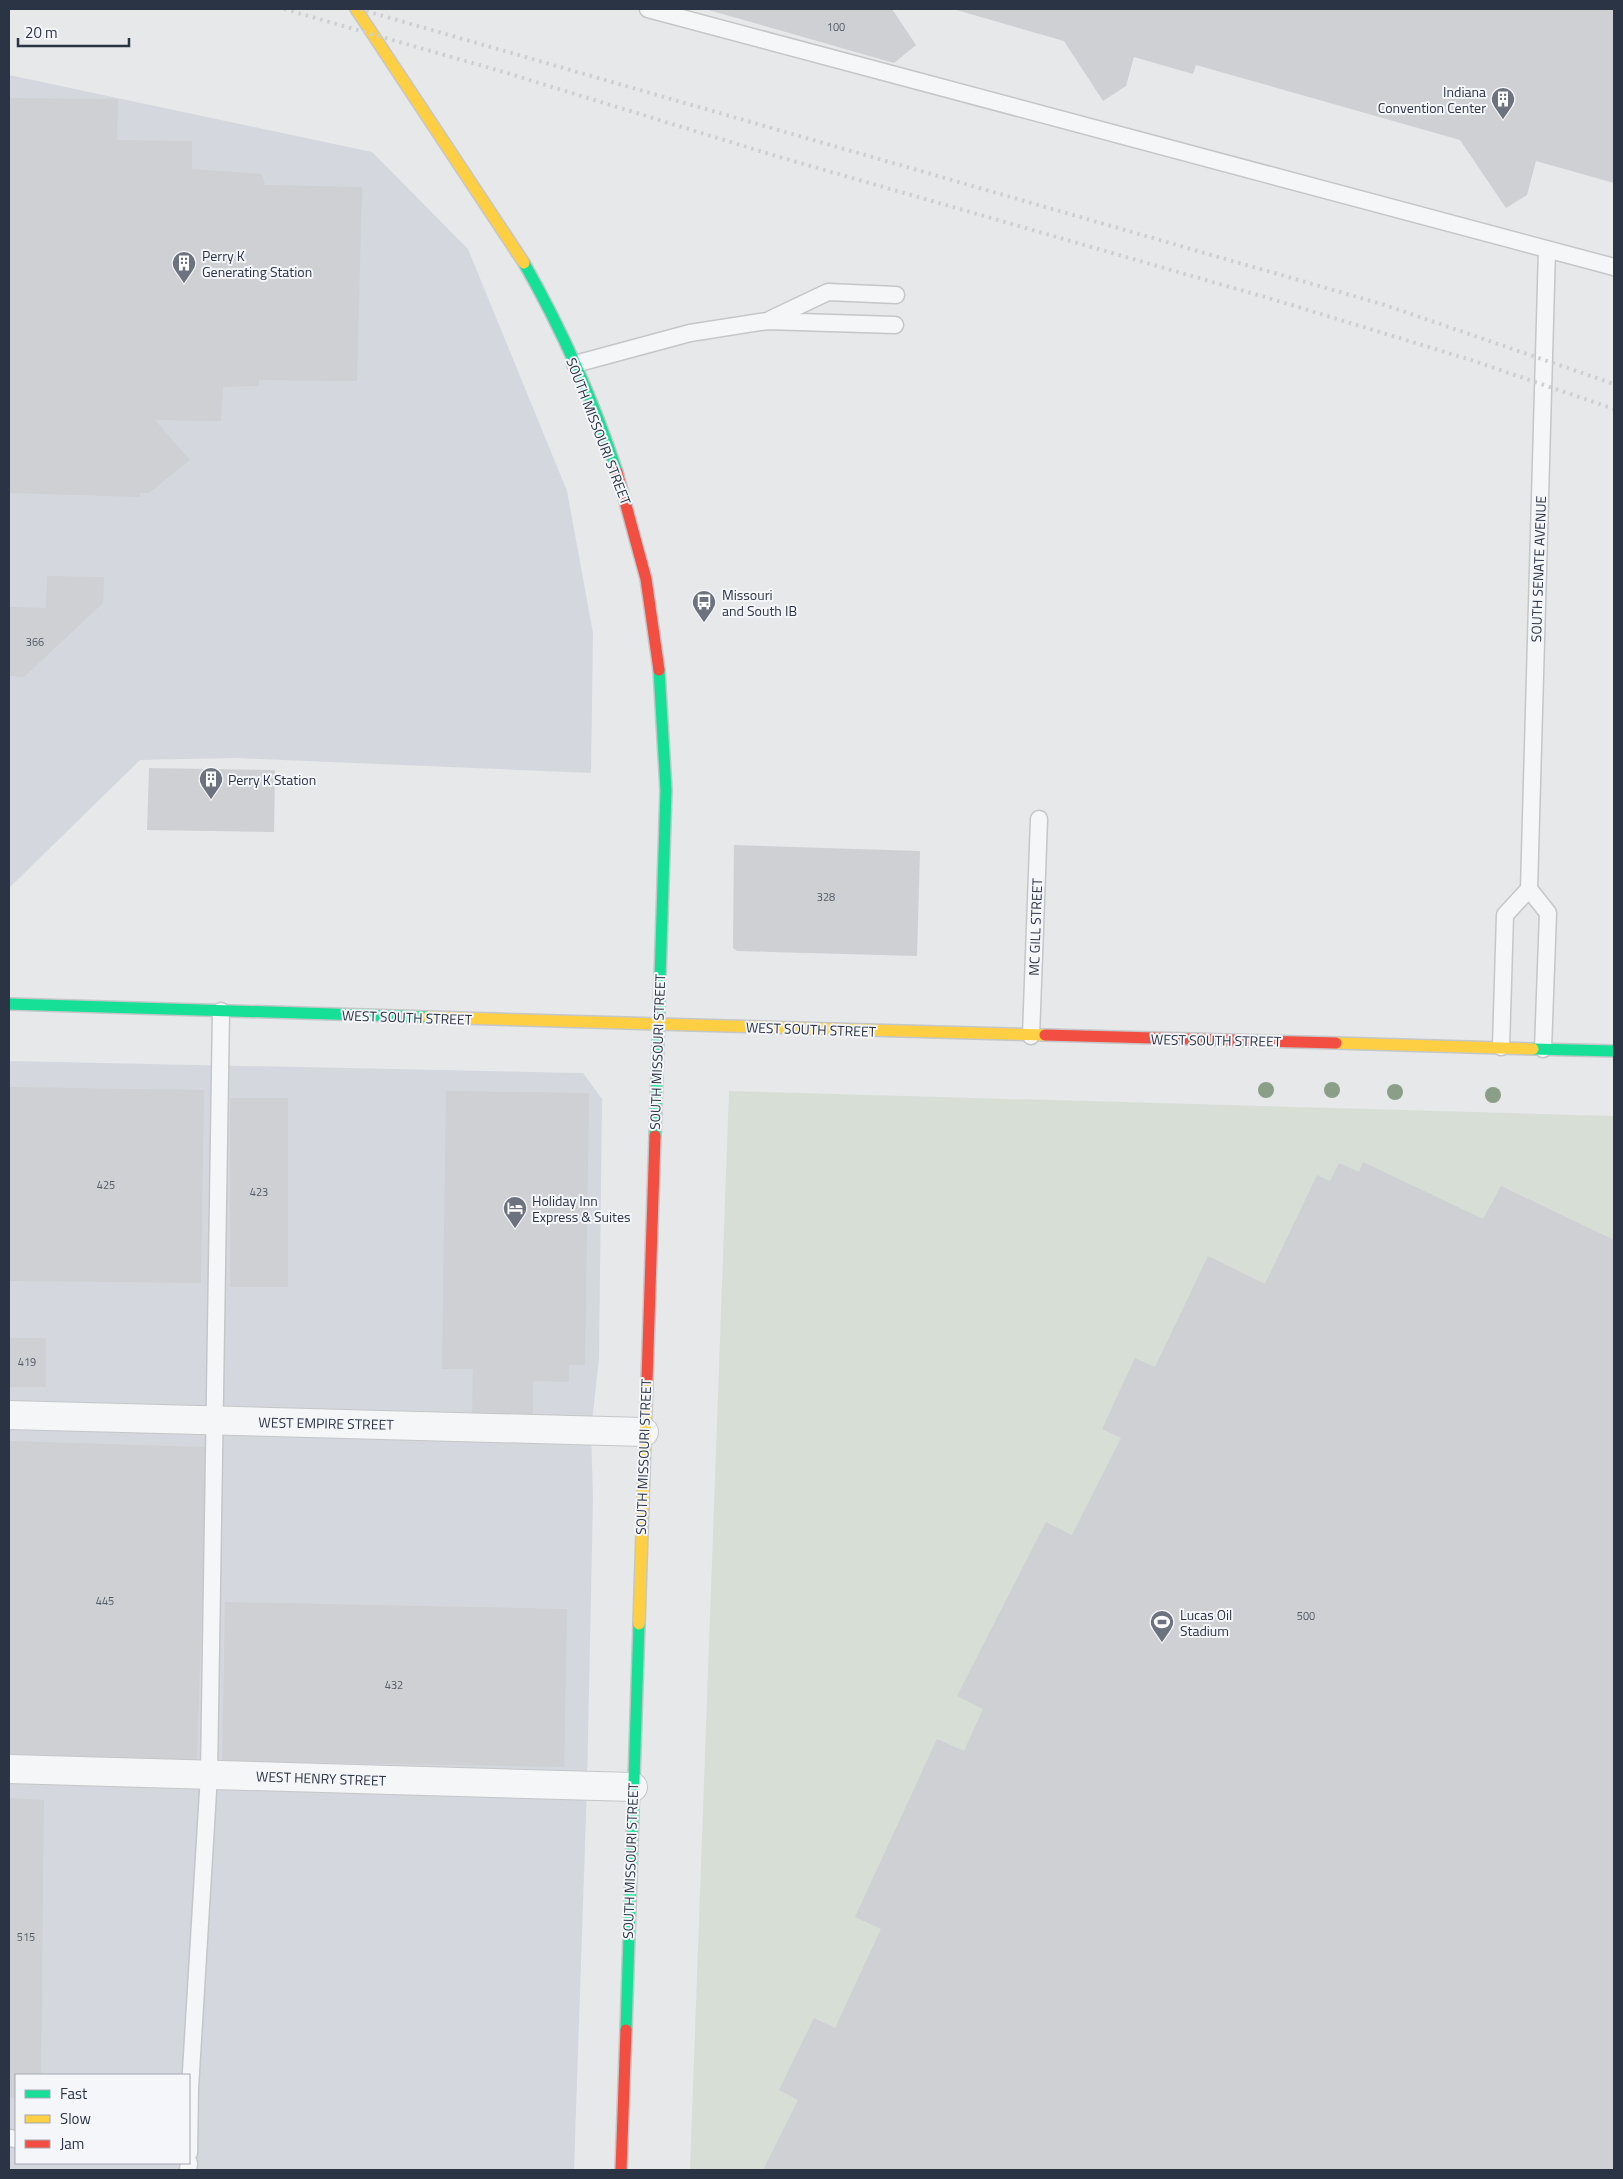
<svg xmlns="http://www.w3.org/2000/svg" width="1623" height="2179" viewBox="0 0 1623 2179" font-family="'Titillium Web',sans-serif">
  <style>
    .built { fill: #d4d7dd; fill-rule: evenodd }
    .green { fill: #d6ded6 }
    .building { fill: #ced0d3 }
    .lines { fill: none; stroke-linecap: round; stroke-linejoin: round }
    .lane-casing { stroke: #c4c6c8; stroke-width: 19 }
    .street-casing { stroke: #c4c6c8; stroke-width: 30 }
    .fast-casing { stroke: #c4c6c8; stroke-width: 14 }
    .slow-casing { stroke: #c4c6c8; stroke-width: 14 }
    .jam-casing { stroke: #c4c6c8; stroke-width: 14 }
    .lane { stroke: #f5f6f7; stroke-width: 16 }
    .street { stroke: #f5f6f7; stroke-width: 28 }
    .fast { stroke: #16e098; stroke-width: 11 }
    .slow { stroke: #ffcf43; stroke-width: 11 }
    .jam { stroke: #f24e42; stroke-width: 11 }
    .rail { stroke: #cecfd2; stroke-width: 4; stroke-dasharray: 2.5 5; stroke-linecap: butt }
    .tree { fill: #8a9e88 }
    .labels { text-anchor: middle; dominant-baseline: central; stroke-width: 4; stroke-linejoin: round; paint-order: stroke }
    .number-label { font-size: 11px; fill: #545c69 }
    .poi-label { font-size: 14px; fill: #2b3445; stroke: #f4f6f9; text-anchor: start }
    .street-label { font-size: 14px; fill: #2b3445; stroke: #f4f6f9 }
  </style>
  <rect width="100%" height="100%" fill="#e6e8ea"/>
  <path class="built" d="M9 75 372 152 468 249 567 491 593 633 591 773 235 758 140 760 9 888Z
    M9 1061 583 1073 602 1099 599 1358 591 1431 593 1498 587 1785 574 2170H9ZM16 2075H189V2163H16Z"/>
  <path class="green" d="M729 1091 1614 1116V2170H690Z"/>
  <path class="building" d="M705 9H892L916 45 894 63Z
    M953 9H1614V183L1536 161 1527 195 1506 208 1460 140 1196 65 1193 74 1134 57 1126 86 1103 101 1064 41Z
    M9 98 118 99 117 140 192 141V169L262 174 265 185 362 187 357 381 259 380V386L223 387 221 421 155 420 190 460 149 493H140V497L9 493Z
    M47 576 104 577 103 603 24 677 9 676V607L46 608Z
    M149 768 275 770 274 832 147 830Z
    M734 845 920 851 917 956 737 951 733 948Z
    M9 1087 204 1090 201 1283 9 1281Z
    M446 1091 589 1093 585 1365H569V1382L533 1381V1417L472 1416 473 1369H442Z
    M230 1098H288V1287H230Z
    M1363 1162 1483 1219 1501 1186 1614 1240V2170H763L798 2100 779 2090 814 2018 835 2028 881 1929 855 1917 937 1739 964 1751 983 1709 957 1696 1046 1522 1072 1535 1121 1438 1102 1429 1135 1358 1155 1367 1208 1256 1265 1284 1317 1175 1330 1181 1339 1163 1359 1172Z
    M9 1338H46V1387H9Z
    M9 1441 207 1447 197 1760 9 1754Z
    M225 1602 567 1609 564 1767 222 1761Z
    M9 1798 44 1800 41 2075H16V2098L9 2097Z"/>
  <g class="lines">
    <g class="lane-casing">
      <path id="lane" d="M648 9 1614 267
        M771 319 828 292 896 295
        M575 364 690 333 767 321 895 325
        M1031 1036 1039 819
        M1501 1047 1505 915 1529 889
        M1543 1049 1548 913 1529 889 1547 249
        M9 2138 16 2139
        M189 2153 190 2088 209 1775 221 1011
        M188 2170 189 2163"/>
    </g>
    <g class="street-casing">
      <path id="street" d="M9 1415 644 1432
        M9 1769 633 1787"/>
    </g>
    <g class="fast-casing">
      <path id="fast" d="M524 263C562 330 593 399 617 472
        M9 1004 428 1017
        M1533 1049 1614 1051
        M655 1136 666 790 659 670
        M626 2030 639 1624"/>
    </g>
    <g class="slow-casing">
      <path id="slow" d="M356 9 524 263
        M428 1017 658 1024
        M658 1024 1045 1035
        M1336 1043 1533 1049
        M639 1624 647 1380"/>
    </g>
    <g class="jam-casing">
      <path id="jam" d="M617 472 646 579 659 670
        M1045 1035 1336 1043
        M647 1380 655 1136
        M621 2170 626 2030"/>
    </g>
    <use href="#lane" class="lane"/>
    <use href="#street" class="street"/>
    <use href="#fast" class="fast"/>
    <use href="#slow" class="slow"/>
    <use href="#jam" class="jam"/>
    <path class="rail" d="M284 9 497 70 776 156 1275 300 1471 360 1614 409
      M359 9 1385 305 1614 384"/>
  </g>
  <g class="tree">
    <circle cx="1266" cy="1090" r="8"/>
    <circle cx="1332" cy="1090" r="8"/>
    <circle cx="1395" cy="1092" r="8"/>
    <circle cx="1493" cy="1095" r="8"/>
  </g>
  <defs>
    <g id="building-pin" transform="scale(1.25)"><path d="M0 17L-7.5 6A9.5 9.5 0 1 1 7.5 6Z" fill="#6c737f" stroke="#f4f6f9"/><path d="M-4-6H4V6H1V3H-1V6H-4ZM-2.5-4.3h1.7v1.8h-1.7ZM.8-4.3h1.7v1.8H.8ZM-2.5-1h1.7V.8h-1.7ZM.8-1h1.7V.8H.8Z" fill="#fff"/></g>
    <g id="bus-pin" transform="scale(1.25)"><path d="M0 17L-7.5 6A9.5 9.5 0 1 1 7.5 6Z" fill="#6c737f" stroke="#f4f6f9"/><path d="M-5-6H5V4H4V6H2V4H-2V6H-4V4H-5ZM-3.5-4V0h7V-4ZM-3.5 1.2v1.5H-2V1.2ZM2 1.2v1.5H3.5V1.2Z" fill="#fff"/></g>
    <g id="hotel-pin" transform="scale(1.25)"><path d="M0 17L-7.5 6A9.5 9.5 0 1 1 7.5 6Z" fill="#6c737f" stroke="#f4f6f9"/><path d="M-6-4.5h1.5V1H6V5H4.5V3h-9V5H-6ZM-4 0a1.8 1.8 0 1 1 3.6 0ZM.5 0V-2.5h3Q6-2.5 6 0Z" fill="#fff"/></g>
    <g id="stadium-pin" transform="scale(1.25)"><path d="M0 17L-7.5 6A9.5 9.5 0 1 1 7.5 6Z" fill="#6c737f" stroke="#f4f6f9"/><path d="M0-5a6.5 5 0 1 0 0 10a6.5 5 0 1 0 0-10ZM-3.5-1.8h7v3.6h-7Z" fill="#fff"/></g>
  </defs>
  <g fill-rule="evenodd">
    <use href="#building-pin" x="1503" y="99"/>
    <use href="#building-pin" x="184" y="263"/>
    <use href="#bus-pin" x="704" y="602"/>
    <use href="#building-pin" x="211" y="779"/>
    <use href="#hotel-pin" x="515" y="1208"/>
    <use href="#stadium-pin" x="1162" y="1622"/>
  </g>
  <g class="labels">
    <g class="number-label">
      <text x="836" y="27">100</text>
      <text x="35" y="642">366</text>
      <text x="826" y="897">328</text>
      <text x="106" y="1185">425</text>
      <text x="259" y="1192">423</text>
      <text x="27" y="1362">419</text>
      <text x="105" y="1601">445</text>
      <text x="1306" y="1616">500</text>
      <text x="394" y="1685">432</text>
      <text x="26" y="1937">515</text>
    </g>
    <g class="poi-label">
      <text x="1486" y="91" text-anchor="end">Indiana<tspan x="1486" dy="16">Convention Center</tspan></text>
      <text x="202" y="255">Perry K<tspan x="202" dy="16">Generating Station</tspan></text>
      <text x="722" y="594">Missouri<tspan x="722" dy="16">and South IB</tspan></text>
      <text x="228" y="779">Perry K Station</text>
      <text x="532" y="1200">Holiday Inn<tspan x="532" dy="16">Express &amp; Suites</tspan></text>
      <text x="1180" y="1614">Lucas Oil<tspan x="1180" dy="16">Stadium</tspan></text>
    </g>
    <g class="street-label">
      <text transform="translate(599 431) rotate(69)">SOUTH MISSOURI STREET</text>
      <text transform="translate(1538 569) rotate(-88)">SOUTH SENATE AVENUE</text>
      <text transform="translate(1035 927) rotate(-88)">MC GILL STREET</text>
      <text transform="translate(407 1017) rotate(2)">WEST SOUTH STREET</text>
      <text transform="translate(811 1029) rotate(2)">WEST SOUTH STREET</text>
      <text transform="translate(1216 1040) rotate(1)">WEST SOUTH STREET</text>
      <text transform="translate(657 1052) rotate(-88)">SOUTH MISSOURI STREET</text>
      <text transform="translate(326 1423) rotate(1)">WEST EMPIRE STREET</text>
      <text transform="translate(643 1457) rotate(-88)">SOUTH MISSOURI STREET</text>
      <text transform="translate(321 1778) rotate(2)">WEST HENRY STREET</text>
      <text transform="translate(630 1861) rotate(-88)">SOUTH MISSOURI STREET</text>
    </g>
  </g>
  <rect width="1623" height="2179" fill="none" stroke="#2b3445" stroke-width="20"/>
  <rect x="15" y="2074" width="175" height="90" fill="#f4f6f9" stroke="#a4a8b1"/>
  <rect x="25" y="2090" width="25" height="8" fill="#16e098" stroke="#a4a8b1"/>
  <text x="60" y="2099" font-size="15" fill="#2b3445">Fast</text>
  <rect x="25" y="2115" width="25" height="8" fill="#ffcf43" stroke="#a4a8b1"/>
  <text x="60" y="2124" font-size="15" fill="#2b3445">Slow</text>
  <rect x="25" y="2140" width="25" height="8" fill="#f24e42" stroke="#a4a8b1"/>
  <text x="60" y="2149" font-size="15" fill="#2b3445">Jam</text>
  <path d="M18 38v8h111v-8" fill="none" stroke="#2b3445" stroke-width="2.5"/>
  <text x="25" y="38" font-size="15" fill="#2b3445" stroke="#f4f6f9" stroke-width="4" paint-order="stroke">20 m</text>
</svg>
